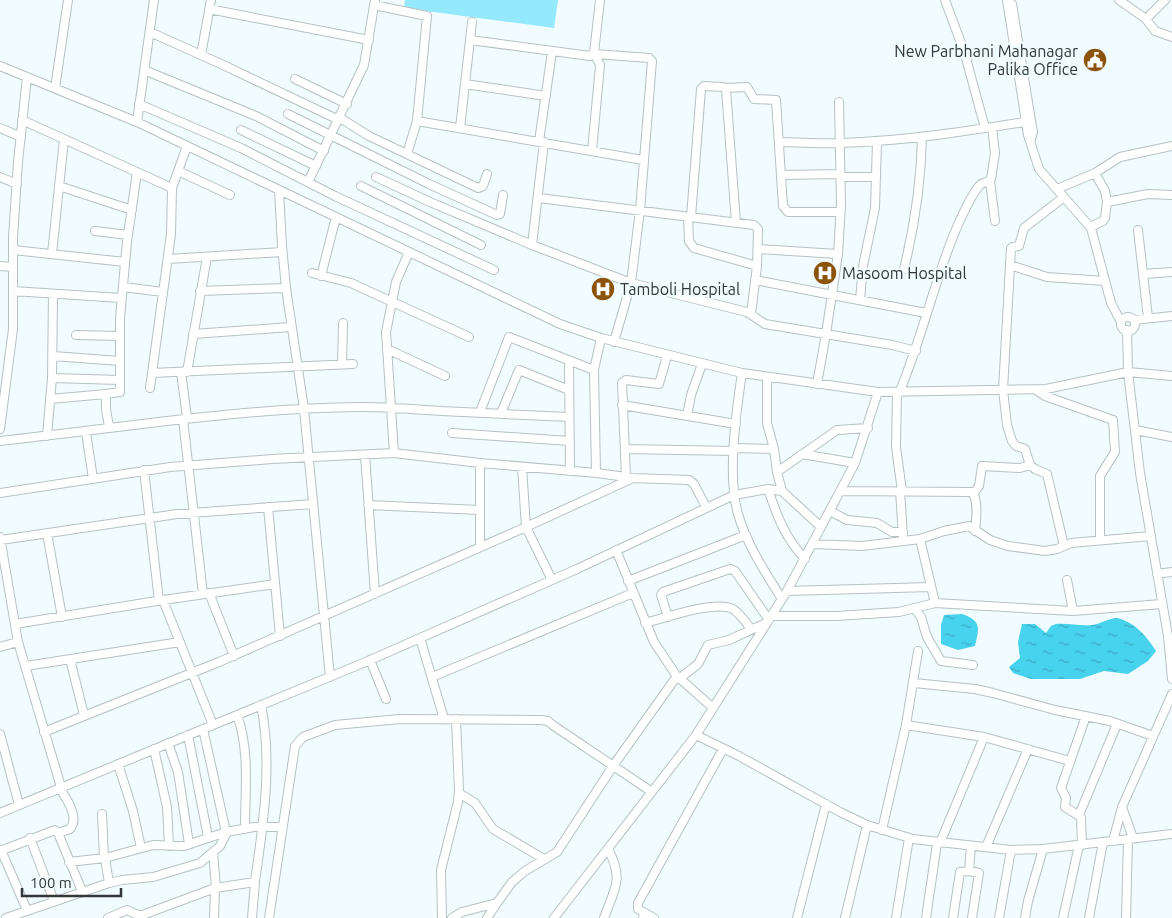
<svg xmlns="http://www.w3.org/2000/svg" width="1172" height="918" viewBox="0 0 1172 918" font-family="Ubuntu,sans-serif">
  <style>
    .pitch { fill: #95e9fd }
    .water { fill: url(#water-ripples) }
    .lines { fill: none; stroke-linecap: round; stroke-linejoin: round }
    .minor-casing { stroke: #b6c1c3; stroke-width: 10 }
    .minor { stroke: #fff; stroke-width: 8 }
    .labels { text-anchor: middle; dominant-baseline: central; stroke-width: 4.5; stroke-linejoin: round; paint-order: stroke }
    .poi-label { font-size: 16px; fill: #333738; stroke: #f0fcfe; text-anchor: start }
  </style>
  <defs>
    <pattern id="water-ripples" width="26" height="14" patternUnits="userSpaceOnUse" patternTransform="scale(1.25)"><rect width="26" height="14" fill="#47d2ee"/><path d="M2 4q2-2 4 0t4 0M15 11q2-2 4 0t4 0" fill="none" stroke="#3cabc2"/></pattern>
  </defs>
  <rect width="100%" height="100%" fill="#f0fcfe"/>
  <path class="pitch" d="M405 0H558L554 28 404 8Z"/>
  <path class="water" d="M962 614C982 621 979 628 975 646L958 650 941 644V625L944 615Z
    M1118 618C1137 624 1146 636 1156 651L1148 661 1128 674 1104 671 1080 679H1031L1013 673 1009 667 1020 658 1018 642 1022 624H1035L1046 633 1051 626 1056 624C1068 623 1079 626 1092 625 1101 624 1108 618 1118 618Z"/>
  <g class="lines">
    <g class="minor-casing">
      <path id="minor" d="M945 0 964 51 985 128
        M1007 0 1028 135 1039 169 1091 228 1111 303 1121 322
        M1119 0 1146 19 1155 31 1172 37
        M1012 4 1031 121 1033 132 1031 139
        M374 5 427 16 417 121 407 154
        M209 9 369 40
        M1146 19 1165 0
        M150 32 221 64 339 120
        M470 40 590 56 594 53 600 0
        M595 54 649 58 652 61 640 210 631 283 614 342
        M201 55 211 0
        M0 66 137 122 560 324 601 338 742 373 878 392 855 463 787 591 696 735 554 918
        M144 70 256 116 324 151
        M295 79 347 104
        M465 84 546 96
        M55 88 68 0
        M725 88 747 87 754 99 776 100 783 206 788 212H840
        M139 104 241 148 335 196 494 270
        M288 114 429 184 497 215 500 214 503 195
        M340 118 369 136 478 188 483 186 487 174
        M22 120 172 188
        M417 121 643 160
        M137 122 154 0
        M0 128 21 137
        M460 128 472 22
        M241 130 316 166
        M539 141 552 52
        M779 142C800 142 820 144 841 143 905 141 968 131 1031 121
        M592 151 600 65 594 53
        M178 171 230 195
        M781 175 840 174
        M0 177 17 184
        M376 177 430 202 532 245 631 283 747 312 765 324 892 345 916 351
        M841 177H876
        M990 181 995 221
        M308 182 364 65 375 0
        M59 186 132 210
        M361 186 481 245
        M1057 189 1095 173 1120 157 1172 146
        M279 190 282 246 286 288 304 409 330 677
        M1064 197 1024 228 1019 246 1013 247 1011 248 1003 390 1007 425 1012 441 1016 446 1025 449 1030 465 1035 469 1047 474 1064 546
        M539 198 754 225 758 229 757 266 751 314
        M1107 202 1148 194 1172 195
        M688 217 689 241 694 248 757 266
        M691 217 701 89 704 86 723 87 726 89 736 223
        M1090 227 1103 221 1105 218 1107 202 1105 191 1095 173
        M1138 230 1148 318
        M95 231 128 235
        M532 245 544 142
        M758 249 838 254
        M13 250 125 262
        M52 254 64 139
        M168 259 282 252
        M1010 265 1047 277 1105 281
        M0 266 13 267
        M904 269C915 224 921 184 922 137
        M312 273 351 283 469 337
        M1143 274 1172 272
        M321 276 336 217
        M755 280 926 313
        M123 287 163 292
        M13 291 121 298
        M200 291 286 288
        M860 300 863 266 875 208 877 141
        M1121 324a7 7 0 1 1 14 0a7 7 0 1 1-14 0Z
        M1134 320 1172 316
        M193 334 291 327
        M76 335 120 336
        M387 349 445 376
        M53 356 120 361
        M569 361 570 471
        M342 364 343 323
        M181 372 187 418
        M187 372 207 257
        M152 373 353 364
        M742 373C736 413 727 476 738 514 747 545 765 572 782 599
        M1172 376 1128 372 1140 473 1168 636 1172 679
        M52 378 120 380
        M767 378V423L774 449 777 472 782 491
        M817 384 826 334 838 254 841 204 839 102
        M150 388 171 234 172 188 187 146
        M1036 390 1045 396 1113 420 1115 452 1100 476V540
        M878 392 1046 389 1128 372 1127 330
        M897 393 896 447 902 491
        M899 393C921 341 933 286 954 234 961 218 968 200 979 186 982 182 987 183 991 179L995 153 992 127
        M50 399 106 394
        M622 405 736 424
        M480 412 509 337 594 370
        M501 413 519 370 569 390
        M687 416 691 395 702 364
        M183 419 203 594
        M109 427 106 409V394L120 392V318L127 242 137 172
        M0 429 13 329V237L18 162 27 77
        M1135 430 1172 437
        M86 432 93 479
        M452 433 570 441
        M47 436 52 378 53 294
        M0 441C120 428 240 408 361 407 388 407 414 409 441 411 483 413 526 415 569 417
        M734 448 774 449
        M625 449 734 451
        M394 453 386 332 396 282 409 252
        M802 454 855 463
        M365 455 375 594
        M480 463V547
        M522 467 526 527 552 580
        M144 470 159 601
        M777 472 837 430 868 428
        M596 473 594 370 601 338
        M626 477 622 383 626 380 659 384 667 356
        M768 489C777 516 785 538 805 559
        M840 491 972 492C979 501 976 520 975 531
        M900 491 903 537
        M0 493 170 467 272 459 394 453 480 463 597 473 633 478 689 480 694 484 706 507
        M974 493 979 486 982 466 1020 468 1030 465
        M368 505 480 510
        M268 507 280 636
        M830 511 847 520 877 523 892 532H903
        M47 533 62 617
        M0 537 18 642 61 787
        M920 539 944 531 969 526 990 540 1008 546 1045 551 1057 549 1071 543 1151 536
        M1 540 177 514 313 504
        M812 544 862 546 920 539 935 603
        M616 550 654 642 676 675 713 708
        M1157 574 1172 572
        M1067 580 1073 611
        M628 581 746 535
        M787 591 931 587
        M209 593 234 656
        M163 600 213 725
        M914 608 921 617 927 637 941 661 973 665
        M771 616H836L899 612 935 603 1073 611 1162 604
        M668 617 661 595 663 592 730 569 735 571 769 620
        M645 623C665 618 715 600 733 609 740 614 746 622 751 629
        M15 624 163 600 275 584
        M420 638 444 719
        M0 647 18 642
        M70 659 84 715
        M370 660 386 699
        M26 666 180 642
        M432 677 633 593
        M679 679 698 664 708 645 729 640 766 623
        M914 683 975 689 993 693 1055 710 1110 721 1153 736
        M237 715C250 750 245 791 245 829
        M906 725 984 737 1070 761
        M203 729 226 832
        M44 732 219 662 526 527 633 478
        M0 734 19 805
        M188 735 208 837
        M696 735 739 756 840 812 867 825 913 839 1011 850 1043 849 1172 834
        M168 743 178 772 189 844
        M154 749 167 807 169 846
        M118 764 133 811 141 848
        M459 793 475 803 493 829 544 859
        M1122 807 1133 838
        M0 813 368 661 577 569 734 495 768 489 782 491 821 527
        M102 814 104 858
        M1079 815 1117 724
        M882 830 906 725 918 651
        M58 833 70 829C80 817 66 799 60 788
        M30 838 54 901
        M1113 841 1122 807 1172 694
        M940 843 984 737
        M1082 845 1081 817 1065 807 1066 798 1061 788 1086 716
        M986 847 1028 749
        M1 850 27 910
        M0 851 55 830 58 833 82 891
        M213 852 216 888
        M69 862 105 858 153 845 184 846 226 832 254 827H282
        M969 871 979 873 972 918
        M255 882C263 824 273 763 261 705
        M109 883 122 880 153 877 200 863 220 846 227 832
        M645 913 654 918
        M6 918 109 883 105 858
        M108 918 127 910 140 916
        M140 918V916L215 888
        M214 918 215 888 255 882 252 918
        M269 918 295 746 303 737 335 725 400 719 541 720 548 721 554 726 652 792
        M442 918 441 870 458 802 459 790 456 719
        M452 918 462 912 497 903 512 882 525 871 557 852 613 766 677 676
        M487 918 497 903
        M604 918C615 888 624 879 608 849
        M643 918 645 913 638 909V903L723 749
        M797 918 826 804
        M845 918 867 825
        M896 918 909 838
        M926 918 937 843
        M953 918 960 872 969 871 971 846
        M999 918 1011 850
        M1025 918 1028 901 1043 849
        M1063 918 1079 845
        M1089 918 1103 842
        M1126 918 1128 839"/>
    </g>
    <use href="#minor" class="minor"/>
  </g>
  <defs>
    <g id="civic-disc" transform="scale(1.25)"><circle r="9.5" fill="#8c530a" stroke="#f0fcfe"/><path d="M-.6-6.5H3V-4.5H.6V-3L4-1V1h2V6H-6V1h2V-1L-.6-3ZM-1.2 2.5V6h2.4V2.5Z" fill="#fff"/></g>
    <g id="hospital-disc" transform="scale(1.25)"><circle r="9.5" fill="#8c530a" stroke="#f0fcfe"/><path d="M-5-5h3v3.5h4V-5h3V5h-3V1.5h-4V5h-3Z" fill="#fff"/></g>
  </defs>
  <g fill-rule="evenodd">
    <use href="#civic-disc" x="1095" y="60"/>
    <use href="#hospital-disc" x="825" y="273"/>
    <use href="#hospital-disc" x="603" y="289"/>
  </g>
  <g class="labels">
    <g class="poi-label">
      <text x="1078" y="51" text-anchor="end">New Parbhani Mahanagar<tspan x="1078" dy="18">Palika Office</tspan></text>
      <text x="842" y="273">Masoom Hospital</text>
      <text x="620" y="289">Tamboli Hospital</text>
    </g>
  </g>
  <path d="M22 888v8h99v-8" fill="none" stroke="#333738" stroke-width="2.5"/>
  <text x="30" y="888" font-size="15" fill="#333738" stroke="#f0fcfe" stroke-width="4" paint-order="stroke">100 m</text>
</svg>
